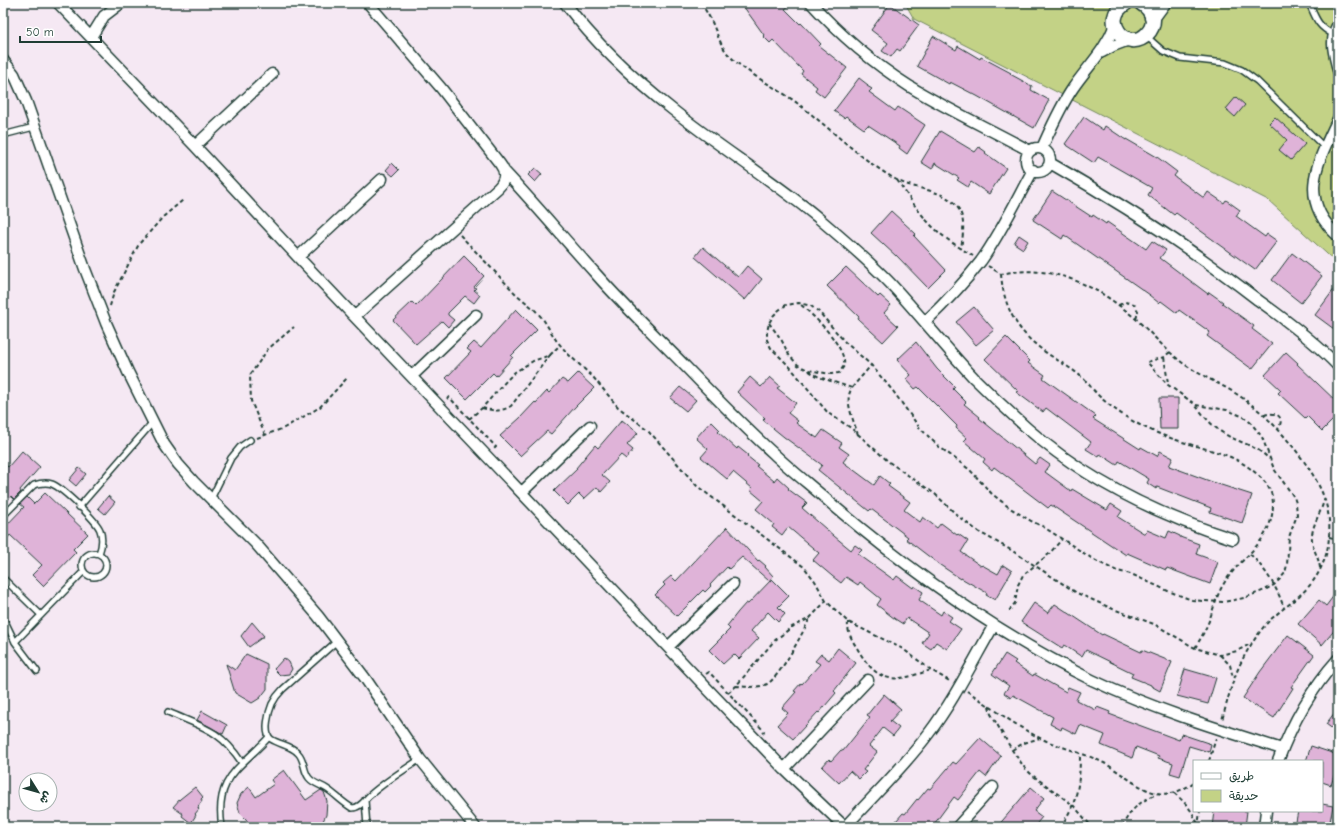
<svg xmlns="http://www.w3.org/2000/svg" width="1341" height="830" viewBox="0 0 1341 830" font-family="'Comic Neue','Playpen Sans Arabic',sans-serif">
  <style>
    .green { fill: #c3d286; stroke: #71885d }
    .building { fill: #dfb3d8; stroke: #1f3d34 }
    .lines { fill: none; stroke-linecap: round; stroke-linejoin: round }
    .lane-casing { stroke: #1f3d34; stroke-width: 8 }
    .street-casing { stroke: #1f3d34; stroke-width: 13 }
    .secondary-casing { stroke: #1f3d34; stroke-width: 17 }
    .path { stroke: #1f3d34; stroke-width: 2; stroke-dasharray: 4 3; stroke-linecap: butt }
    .lane { stroke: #fff; stroke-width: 5 }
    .street { stroke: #fff; stroke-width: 10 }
    .secondary { stroke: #fff; stroke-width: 14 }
  </style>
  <rect width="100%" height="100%" fill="#f5e8f3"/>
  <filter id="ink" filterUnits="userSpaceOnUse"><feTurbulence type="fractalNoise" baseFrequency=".025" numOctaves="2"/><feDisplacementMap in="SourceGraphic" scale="8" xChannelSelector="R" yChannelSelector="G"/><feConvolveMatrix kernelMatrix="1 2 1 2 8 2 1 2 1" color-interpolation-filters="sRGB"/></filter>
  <g filter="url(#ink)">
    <path class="green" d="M905 3H1338V264L1268 200 914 19Z"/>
    <path class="building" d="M741 3H793L785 9 800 24 801 23 821 44 819 46 847 68 824 97 815 90 817 87 801 74 803 71 773 40 770 43 763 36 764 35Z
      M890 4 919 25 900 51 897 49 891 57 882 51 888 43 871 30Z
      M933 36 956 50 958 46 980 59 981 57 1011 73 1010 74 1032 86 1031 90 1049 100 1034 128 977 96 950 82 949 84 917 66Z
      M859 78 868 85 867 86 872 89 869 92 895 111 898 107 925 125 907 154 899 148 900 146 868 125 864 129 846 116 844 118 834 111Z
      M1236 97 1245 105 1235 117 1226 109Z
      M1084 117 1103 130 1105 126 1126 140V139L1157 157 1177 172 1174 176 1204 198 1208 192 1224 203 1226 200 1240 210 1236 216 1265 237 1267 234 1277 241 1255 270 1176 213 1174 215 1148 195 1152 188 1098 157 1094 163 1065 144Z
      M1275 117 1305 144 1291 160 1279 150 1287 140 1269 123Z
      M940 131 975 152 979 147 986 152 985 153 1006 168 989 194 971 182 968 187 957 180 959 178 935 163 932 169 921 162Z
      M392 163 399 170 393 176 386 170Z
      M535 168 542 174 535 182 528 175Z
      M1052 191 1092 217 1093 215 1106 224 1107 222 1146 249 1152 241 1166 250 1160 258 1208 294 1209 292 1223 302 1222 303 1254 326 1252 329 1272 344 1252 369 1207 336 1210 332 1179 310 1177 313 1161 301 1159 303 1149 295H1150L1064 235 1062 239 1033 220Z
      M891 211 916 234 914 236 946 270 928 288 896 255V256L871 233Z
      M1019 235 1028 241 1023 249 1014 243Z
      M703 247 738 277 747 266 762 279 745 300 695 257Z
      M1292 253 1322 276 1301 303 1272 280Z
      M464 256 484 276 474 287 476 288 474 290 480 295 474 303 465 296 448 313V315L454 320 448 327 442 321 416 344 393 320 412 302 416 306Z
      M846 267 878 297 880 295 891 305 884 313 898 326 883 342 858 319 859 317 827 286Z
      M1338 284V332L1315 315Z
      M974 307 994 330 976 345 956 322Z
      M516 309 537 330 511 356 513 357 496 376 493 373 467 399 446 378 471 352 467 349 474 342 481 348Z
      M1006 337 1030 361 1028 363 1045 375 1043 378 1096 416 1093 419 1140 449 1141 447 1157 456 1160 451 1173 458 1169 466 1215 483 1252 495 1242 523 1210 512 1211 508 1188 499 1157 487 1156 489 1147 483 1149 479 1119 461 1117 465 1100 454 1099 457 1086 449 1091 442 1046 408 1043 412 1016 392 1018 391 985 359Z
      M916 342 937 369 955 387 953 389 966 402 964 404 980 417 979 418 1035 464 1040 458 1050 465 1045 472 1071 491 1072 489 1107 510 1111 504 1122 511 1118 517 1145 534 1147 530 1166 538 1169 531 1180 536V537L1199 544 1196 554 1218 562 1210 584 1167 568 1166 570 1127 553 1126 555 1051 505 1048 508 994 467 992 470 983 462 985 459 964 441 967 438 956 428 957 426 918 387 915 389 906 379 911 375 897 360Z
      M1286 352 1298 363 1297 364 1338 403V415L1322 431 1307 416 1305 418 1278 393 1281 390 1265 375Z
      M578 373 594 388 575 407 551 434 547 431 520 456 500 436 520 418 535 402 536 403 547 391 549 393 562 379 568 383Z
      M750 377 761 387 770 377 780 386 777 388 796 403 788 413 798 421 796 423 817 438 823 430 842 443 839 447 849 454 843 462 874 485 880 476 890 484 888 486 910 502 904 510 920 522 923 517 937 528 941 523 957 535 958 534 968 541 961 552 981 566 982 565 998 574 1003 565 1012 571 995 600 986 595 987 593 961 578V579L940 565 906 539 908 537 871 509 869 511 818 470 822 465 784 437 763 420 765 418 737 392Z
      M680 387 696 400 686 411 670 398Z
      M1159 398H1178V429H1160Z
      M622 420 638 433 627 445 633 450 626 459 621 455 602 475 610 482 601 492 597 487 584 499 579 494 568 505 554 491 577 469 576 468 595 445 598 448Z
      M711 421 720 430 718 432 737 449 738 447 748 455 747 456 758 465 756 466 774 481 777 477 789 488 788 489 807 503 802 508 834 536 851 550 855 545 862 550 858 554 894 580 897 576 913 588 914 586 923 592 919 600 941 615 943 611 952 617 949 621 961 629 947 649 936 642 931 649 922 643 929 633 907 618 903 624 895 619 877 605 881 599 860 582 858 585 846 577 841 583 832 576 813 560 819 553 788 527 782 535 772 527 774 524 756 509 763 501 750 490 752 488 733 472 727 479 701 457 708 449 696 438Z
      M22 451 40 467 20 490 21 492 14 499 11 496 3 506V462L8 467Z
      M79 468 86 474 76 486 69 480Z
      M45 493 88 534 73 549 76 552 43 586 32 575 42 565 10 535 3 544V529L24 507 20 504 27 497 34 504Z
      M108 496 115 502 105 514 98 508Z
      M727 527 758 561 759 560 766 566 765 567 773 576 769 581 742 557 729 569 727 567 710 585 711 586 705 592 703 590 677 616 655 595 665 585 663 583 671 576 676 581Z
      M772 579 789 596 778 607 785 614 778 622 768 612 751 631 759 638 739 659 734 654 723 664 709 650 730 629 727 626 738 612 746 603 748 604Z
      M1338 590V626L1322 645 1298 624 1319 600 1326 606Z
      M1034 603 1048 613 1055 604 1102 635 1103 634 1141 652 1142 650 1172 662 1160 691 1151 686V685L1131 677 1133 673 1086 650 1082 657 1064 645 1062 648 1021 622Z
      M252 622 264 636 249 647 241 636Z
      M1288 635 1314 655 1291 687 1293 688 1274 718 1243 698 1260 672Z
      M838 648 856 663 834 691 836 693 819 713 818 712 793 739 777 725 788 713 782 708 796 692 794 691 801 683 802 684 820 664 815 661 821 654 829 660Z
      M246 654 267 664V689L260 698 252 703 235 693 226 664 235 670Z
      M1005 654 1016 661 1014 663 1033 676 1034 674 1066 692 1068 687 1080 692 1076 700 1096 710 1097 707 1110 712 1109 714 1179 740 1181 734 1211 744 1209 752 1189 746 1180 776 1170 773 1173 763 1158 758 1159 756 1136 747 1132 758 1101 745 1105 735 1080 725 1076 734 1062 727 1061 730 1050 724 1053 717 1013 695 1011 698 1004 693 1009 686 992 674Z
      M284 658 289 662 292 669 289 674 280 675 274 669Z
      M1185 669 1216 678 1208 704 1177 696Z
      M884 694 901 709 890 721 899 728 893 736 883 728 869 746 877 752 863 770 866 772 859 779 850 771 839 783 822 767 829 759 831 761 841 750 843 751 870 717 867 715Z
      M1338 708V733L1326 724Z
      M202 711 227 725 223 734 197 720Z
      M980 738 1001 756 986 777 980 772 958 800 954 797 932 827H904L896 821 903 813 905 814 917 799 918 800 928 788 930 789 953 762 956 764Z
      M1311 746 1338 755V764L1331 785 1322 782V761H1306Z
      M284 770 306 800 321 790 324 792 327 801 326 815 320 827H254L249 824 246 819 240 813 237 803 241 794 249 787 256 797 274 784 271 780Z
      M195 787 203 797 201 799 202 801 199 805 198 808 199 809 195 814 196 815 191 823 182 816 183 814 173 807 180 799Z
      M1031 787 1044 798 1034 811 1042 817 1034 827H997Z
      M1322 804 1333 806 1329 827H1295L1298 811H1322Z
      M1214 811H1247L1245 827H1212Z"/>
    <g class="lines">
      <g class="lane-casing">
        <path id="lane" d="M1309 3C1316 18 1317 26 1333 34
          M1146 36 1163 51 1180 58 1225 63 1242 70 1257 81 1325 148
          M3 135 34 127
          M211 499 231 458 240 447 250 440
          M79 507 153 422
          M3 516 34 485C40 483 46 482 52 484 62 488 96 520 100 530 103 538 102 546 99 554
          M82 565a12 12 0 1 1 24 0a12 12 0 1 1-24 0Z
          M3 578 41 615
          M3 617 15 642 37 671
          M337 641 283 689C279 693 275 698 272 704 269 711 263 733 271 739 280 745 291 745 298 753 305 760 303 771 309 778 314 784 321 785 327 789 336 795 343 803 352 808 360 808 364 801 369 796 384 782 403 771 420 759
          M15 642 83 572
          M168 712C202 727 220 729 242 763
          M365 800 367 827
          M222 827C214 777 240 769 269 737"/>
      </g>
      <g class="street-casing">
        <path id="street" d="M58 3 195 146 298 257 700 681 784 769 845 827
          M565 3C596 44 632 78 673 110 719 147 770 178 816 216 842 238 867 259 890 283 919 314 945 347 974 378 991 395 1009 412 1028 429 1087 481 1158 515 1233 539
          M811 3C840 35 873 63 909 86 948 110 990 129 1030 151
          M1338 24C1329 40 1334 53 1338 70
          M91 37 104 16 121 3
          M1102 52 1113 46 1129 40
          M3 60 14 74 26 101 85 269 106 323 128 372 164 444 178 464 194 482 256 544 318 616 365 678 420 759 475 827
          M1338 119C1318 162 1296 198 1338 236
          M195 146 272 74
          M1042 148C1051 128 1060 107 1073 88 1088 66 1105 51 1115 25
          M1026 160a12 12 0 1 1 24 0a12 12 0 1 1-24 0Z
          M1050 163C1122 204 1192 249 1258 300 1286 320 1314 341 1338 366
          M504 171C536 205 565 240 596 274 625 307 656 336 686 367 714 396 743 426 774 454 793 472 814 488 834 506 913 573 998 634 1092 680 1153 709 1218 729 1282 749
          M298 257 382 179
          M355 316 498 188C505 181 507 173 500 164L441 88 368 3
          M925 322C945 303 964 283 981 261 1001 233 1016 201 1033 170
          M412 376 476 315
          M522 492 590 426
          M668 647 733 584
          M1278 761C1292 723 1311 689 1338 659
          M784 769 868 680
          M845 827C873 796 904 767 929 733 954 700 973 661 994 625
          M957 827 993 787
          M1264 827 1266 811"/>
      </g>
      <g class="secondary-casing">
        <path id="secondary" d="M1126 3C1098 20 1128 54 1147 34 1151 30 1153 25 1153 20 1152 12 1148 7 1141 3
          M1152 18 1163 3"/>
      </g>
      <path class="path" d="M701 3C706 11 711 19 714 27 718 36 721 46 728 54 746 74 775 86 797 103 830 128 859 158 895 179 913 190 938 188 954 203 967 216 963 233 961 249
        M897 180C909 197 920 215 935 229 947 240 960 248 973 256
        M460 235 516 294 534 309 543 319 556 340 568 354 593 377 618 407 648 430 697 486 804 567 815 581 826 601 848 622 903 649 931 670 951 682
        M988 266 1001 274C1053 263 1098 286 1136 319 1151 333 1164 348 1180 361 1197 374 1217 382 1235 393 1259 408 1277 427 1294 448 1315 475 1332 501 1329 536 1328 559 1317 581 1300 595 1287 607 1273 615 1262 629 1253 641 1244 655 1238 669 1231 685 1227 703 1222 720
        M1001 274C1003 301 1013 325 1034 343 1047 355 1064 363 1078 374 1086 380 1092 389 1099 396 1113 409 1129 420 1146 428 1159 434 1172 439 1186 443 1214 452 1236 454 1259 476 1268 484 1273 493 1273 505 1272 544 1240 556 1223 585 1217 595 1214 607 1210 618 1206 629 1201 638 1195 648
        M1119 305 1125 302 1134 304 1138 311 1136 320
        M110 306 114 292 139 244 163 217 183 200
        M769 323 781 339 789 355 798 365 808 370 831 374 839 373 844 366C847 347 814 316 800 304
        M1170 352 1164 357 1147 362 1168 385 1196 405 1227 410 1244 417 1251 423 1262 437 1274 469 1294 497 1296 503 1297 515 1289 537 1287 565 1285 573 1280 579 1274 585 1265 590 1244 598 1224 602 1203 601 1192 600 1168 591 1131 574 1117 571 1096 561 1042 526 1031 521 1010 508 992 494 970 470 937 445 919 427 893 391 871 365 845 342 819 312 811 306 799 303 786 305 779 310 773 316 769 323 767 332V340L771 348 790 367 828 413 851 428 889 462 935 494 959 517 979 532 1011 550 1077 593 1113 609 1154 624 1195 648 1220 655 1237 651 1252 643
        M1164 357 1168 383
        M809 371 819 377 852 388
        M447 399 449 397 496 447 494 449
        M1196 406C1204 416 1212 426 1223 433 1239 443 1256 445 1269 459
        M482 408C493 411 501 412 511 406L550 355
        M1264 415C1275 411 1286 416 1278 429
        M469 419 482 408 507 380 515 372 533 361 550 355 560 345
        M265 435 251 401 250 375 268 349 294 327
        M858 435C855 424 845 403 850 392 853 384 865 374 871 365
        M257 438 284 428 320 407 348 377
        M1329 537 1338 539
        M1250 554C1266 570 1277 587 1284 608
        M1320 568C1319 558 1313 550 1312 540 1311 525 1321 514 1324 500
        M1009 611 1015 603 1018 585 1023 575 1049 554 1062 539
        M848 622C847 632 852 640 857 648 879 686 894 682 931 670
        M1220 655 1230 665 1233 678
        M706 674 709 672 764 731 763 733
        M736 686C746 687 758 688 767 684 780 677 803 632 810 618
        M967 691C992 707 1015 726 1042 739 1062 748 1084 753 1104 763 1121 772 1138 789 1157 793 1170 796 1184 790 1194 782
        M728 693 736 686 774 641 792 627 810 618 826 601
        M989 706 991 714 1012 750 1024 767 1032 775 1073 805 1092 827
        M1012 750 1024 743 1040 738
        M1209 761 1216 738
        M1174 793C1185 802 1193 811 1198 825
        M1061 827C1065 820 1070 812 1073 804 1079 789 1080 771 1080 754
        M1122 827C1130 810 1140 801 1157 794
        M1198 827 1200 811"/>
      <use href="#lane" class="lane"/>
      <use href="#street" class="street"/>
      <use href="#secondary" class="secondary"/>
    </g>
  </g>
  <rect width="1341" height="830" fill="none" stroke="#fff" stroke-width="16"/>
  <rect x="8" y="8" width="1325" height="814" fill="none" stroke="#1f3d34" stroke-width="1.5" filter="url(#ink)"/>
  <rect x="1193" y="760" width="130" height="52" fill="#ffffff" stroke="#a5b1ae"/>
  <rect x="1201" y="773" width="20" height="6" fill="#ffffff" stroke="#a5b1ae"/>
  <text x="1229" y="780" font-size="12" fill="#1f3d34">طريق</text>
  <rect x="1201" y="790" width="20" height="12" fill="#c3d286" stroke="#a5b1ae"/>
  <text x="1229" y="800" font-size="12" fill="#1f3d34">حديقة</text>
  <g transform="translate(38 792) rotate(127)"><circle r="19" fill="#ffffff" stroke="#a5b1ae"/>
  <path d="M0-3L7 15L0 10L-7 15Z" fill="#1f3d34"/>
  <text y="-6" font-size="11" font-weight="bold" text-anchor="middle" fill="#1f3d34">ش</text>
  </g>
  <path d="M20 36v6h81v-6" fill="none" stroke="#1f3d34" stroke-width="2"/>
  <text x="26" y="36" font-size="12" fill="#1f3d34" stroke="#ffffff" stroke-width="3" paint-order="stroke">50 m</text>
</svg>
